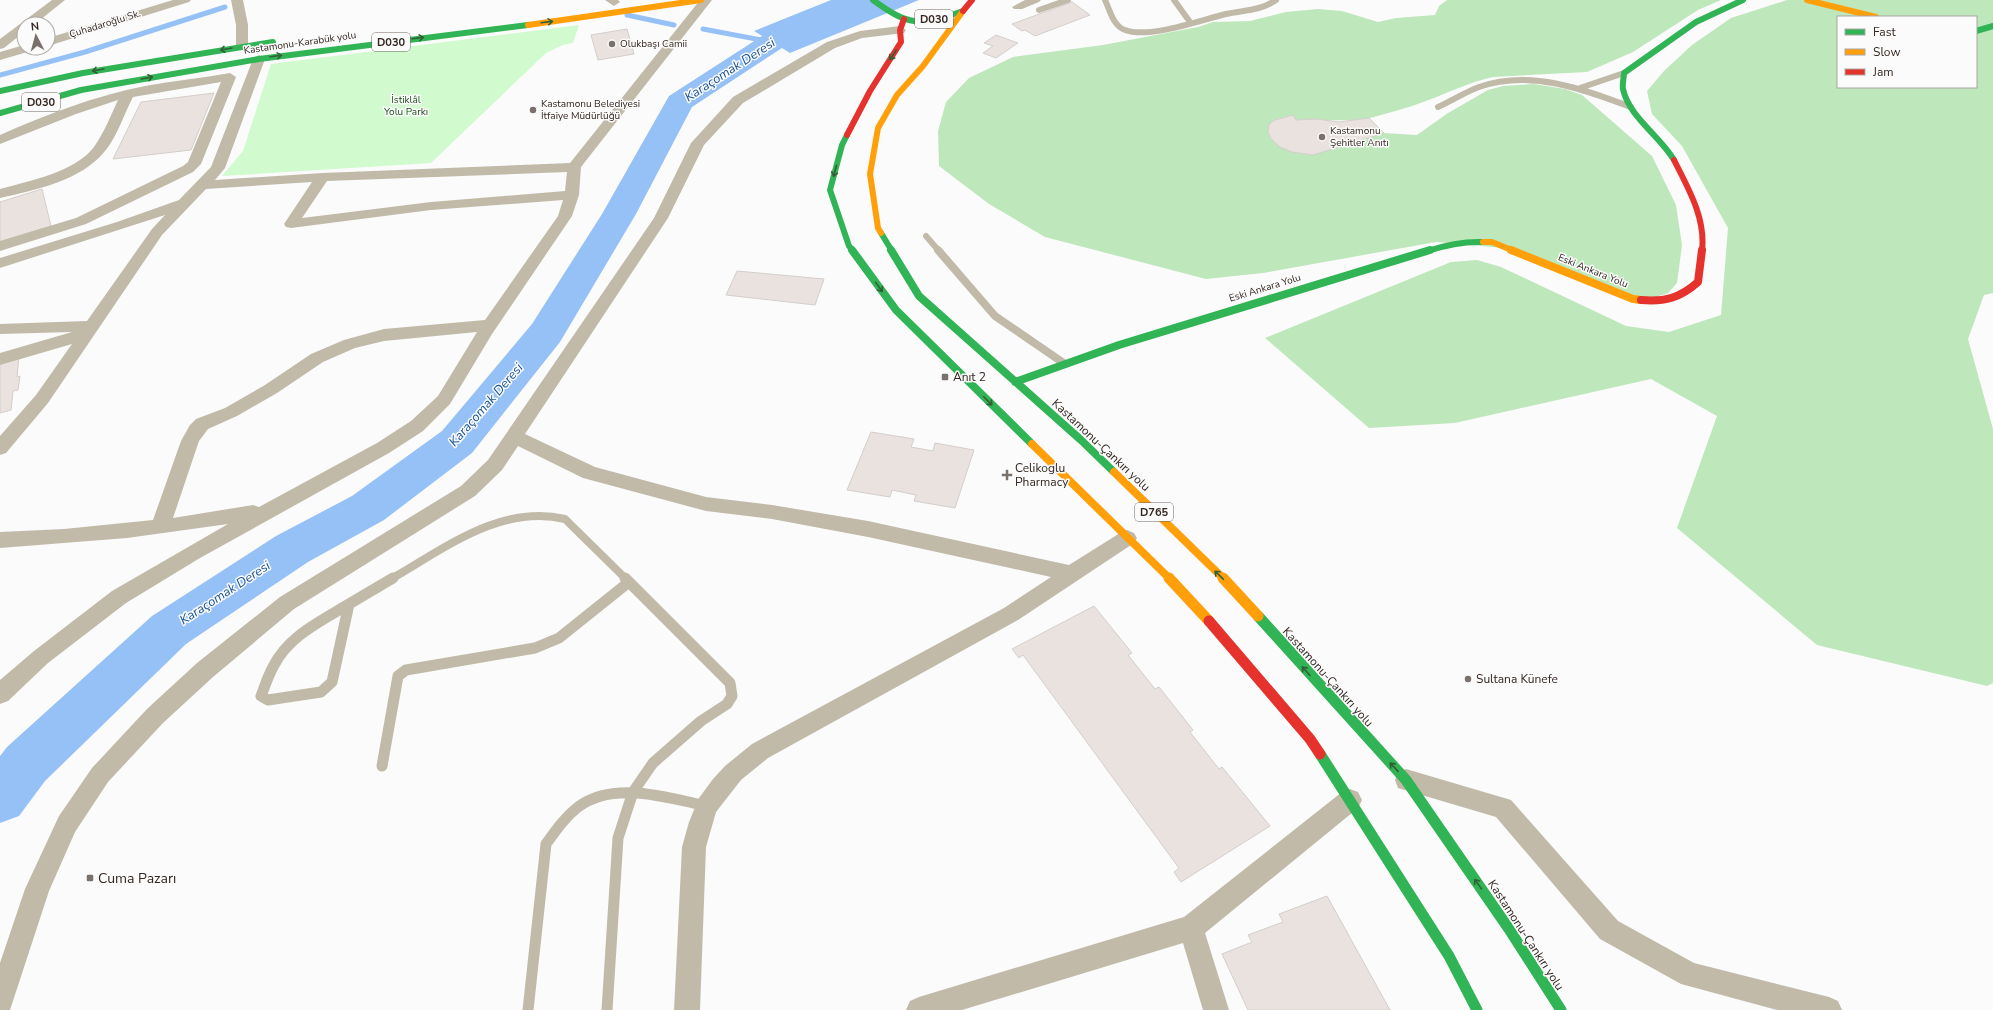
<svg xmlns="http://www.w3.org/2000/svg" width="1993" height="1010" viewBox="0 0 1993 1010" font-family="'Nunito Sans',sans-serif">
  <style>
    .green { fill: #d1facf }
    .forest { fill: #bee7bc; fill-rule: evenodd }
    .water { fill: #96c1f7 }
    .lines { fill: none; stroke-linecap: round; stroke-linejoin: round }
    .stream { stroke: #96c1f7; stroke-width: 5 }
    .river { fill: #96c1f7; fill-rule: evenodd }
    .building { fill: #eae2df; stroke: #d4cecb }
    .lane-far2 { stroke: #c1baa8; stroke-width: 6 }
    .lane-far1 { stroke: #c1baa8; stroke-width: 8 }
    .lane { stroke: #c1baa8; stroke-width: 11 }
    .street { fill: #c1baa8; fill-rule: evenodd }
    .fast-far2 { stroke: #30b455; stroke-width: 6 }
    .fast-far1 { stroke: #30b455; stroke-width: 8 }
    .fast { stroke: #30b455; stroke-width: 11 }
    .slow-far2 { stroke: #ff9f0a; stroke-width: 6 }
    .slow-far1 { stroke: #ff9f0a; stroke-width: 8 }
    .slow { stroke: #ff9f0a; stroke-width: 11 }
    .jam-far2 { stroke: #e5322d; stroke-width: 6 }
    .jam-far1 { stroke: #e5322d; stroke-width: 8 }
    .jam { stroke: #e5322d; stroke-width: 11 }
    .oneway { stroke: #325f36 }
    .poi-dot { fill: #7a716d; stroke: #fbfbfb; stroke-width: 1.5 }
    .labels { text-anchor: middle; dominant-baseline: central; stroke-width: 3; stroke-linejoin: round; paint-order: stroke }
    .far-street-label { font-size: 10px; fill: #342721; stroke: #fbfbfb }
    .far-poi-label { font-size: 10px; fill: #342721; stroke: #fbfbfb; text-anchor: start }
    .far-park-label { font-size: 10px; fill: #1d4f1d; stroke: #fbfbfb }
    .shield { fill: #fbfbfb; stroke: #706762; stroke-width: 1 }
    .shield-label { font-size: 11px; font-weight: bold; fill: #342721 }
    .poi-label { font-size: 12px; fill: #342721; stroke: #fbfbfb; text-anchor: start }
    .street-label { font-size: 12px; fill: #342721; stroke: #fbfbfb }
    .water-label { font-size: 13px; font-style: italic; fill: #165499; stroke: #fbfbfb }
    .near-poi-label { font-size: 14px; fill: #342721; stroke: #fbfbfb; text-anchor: start }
  </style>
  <rect width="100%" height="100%" fill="#fbfbfb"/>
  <path class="green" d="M579 25 573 43 563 45 546 53 431 163 222 176 243 151 271 64Z"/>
  <path class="forest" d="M1447 0H1721L1698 10 1633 52 1587 72 1493 77C1469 82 1448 93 1426 101 1408 108 1388 113 1370 118 1345 123 1321 118 1296 120L1292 115 1275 120 1269 125 1268 132 1272 140 1280 147 1292 152 1313 155 1384 133 1417 135 1448 113 1488 90 1503 86 1534 84 1565 89 1582 95 1652 156 1676 205 1682 245 1677 283 1668 293 1653 298 1629 296 1504 248 1436 242 1263 273 1206 279 1045 237 989 204 939 166 938 131 946 102 969 78 1013 57 1103 45 1198 27 1213 22 1250 21 1286 12 1318 9 1342 11 1378 22 1396 18 1435 15 1439 6Z
    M1787 0H1993V293L1984 295 1968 339 1993 429V683L1987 686 1817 645 1677 528 1717 416 1651 379 1455 423 1369 428 1265 338 1451 262 1477 260 1501 267 1626 326 1669 332 1721 315 1728 228 1682 146 1652 114 1647 91 1664 71 1692 45 1731 18ZM1838 17H1976V87H1838Z"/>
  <path class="water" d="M831 0H919L790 53 754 31Z"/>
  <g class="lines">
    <path class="stream" d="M627 15 674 25
      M703 29 772 42
      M0 75 85 52 225 7"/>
    <path class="river" d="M851 0H888L885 6 782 48 692 107 636 214 560 342 472 453 384 520 308 562 186 644 45 781 19 816 0 823V756L7 747 152 616 276 536 352 496 442 431 532 324 602 214 669 96 762 36Z"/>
  </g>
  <path class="building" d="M1072 2 1090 15 1035 36 1025 30 1022 31 1012 24Z
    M627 29 634 54 598 60 591 35Z
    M996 35 1018 43 996 58 983 53 993 46 984 43Z
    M214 93 191 150 113 159 141 102Z
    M1293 115 1296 120 1316 119 1339 122 1369 118 1384 133 1313 155 1292 152 1280 147 1272 140 1268 132 1269 124 1275 120Z
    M42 189 51 226 0 242V202Z
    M737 271 824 279 815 305 726 295Z
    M19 357 17 377 20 376 18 390 13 391 11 410 0 413V362Z
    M871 432 914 439 911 447 933 451 935 443 974 450 955 508 914 501 916 495 892 490 890 497 847 490Z
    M1094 606 1132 653 1128 655 1155 689 1159 687 1193 730 1190 732 1219 769 1222 767 1270 826 1181 882 1174 872 1179 868 1023 655 1019 658 1012 649Z
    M1327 896 1390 1010H1248L1222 954 1252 942 1248 935 1283 922 1279 914Z"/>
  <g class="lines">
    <path class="lane-far2" d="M1105 0C1110 10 1113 26 1125 30 1149 39 1201 20 1226 14 1244 10 1260 11 1276 0
      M1174 0 1190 22
      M1039 10 1068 0
      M1580 88 1624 73
      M1438 107C1452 101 1465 92 1479 87 1530 69 1583 89 1631 107
      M926 236 939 251"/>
    <path class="lane-far1" d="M938 250 995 316 1065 364
      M391 579C444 549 500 504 565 519L626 579"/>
    <path class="lane" d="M349 604 332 682 321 692 268 700 261 696C265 686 268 676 273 667 288 636 321 621 349 604Z
      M349 604 393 578
      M382 766 398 676 406 670 535 648 559 638 629 582
      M528 1010 546 844C556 830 565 817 578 807 614 780 668 798 707 806
      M607 1010 618 838 633 792 653 763 701 721 727 704 732 696 730 683 625 578"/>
    <path class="street" d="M52 0H65L35 24H24V32L4 48 0 49V39Z
      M173 0H191L189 2 48 46V38Z
      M231 0H243L248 25V46L246 49 242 50 236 46V25Z
      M605 0H618L620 2 614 6Z
      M700 0H712L581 167 579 195 572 216 492 334 450 404 423 431 389 453 200 558 126 603 48 663 8 701 0 704V680L34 651 112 591 228 524 127 538 0 548V532L64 529 153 520 181 441 190 425 196 419 225 408 265 385 311 354 344 340 384 329 485 320 558 216 563 200 431 210 291 228 286 227 284 224 312 182 206 189 162 235 48 403 6 453 0 455V436L36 395 72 344 0 365V353L72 332 0 334V324L87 321 152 229 165 215 0 268V258L117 222 179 200 211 167 253 59 259 55 265 59 225 168 215 180 323 173 570 163ZM567 172 565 191 431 202 302 218 327 181ZM477 332 438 396 411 421 377 443 259 507 253 505 173 518 199 441 208 429 237 416 277 393 323 362 355 348 384 341Z
      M1025 0H1041L1039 2 1022 9H1014L1012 7Z
      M900 26 906 30 904 33 862 38 835 48 743 103 704 145 668 218 525 434 595 467 706 497 772 505 868 521 1069 565 1120 533 1127 530 1134 533 1137 538 1134 543 1018 620 768 758 741 780 716 812 706 847 700 1010H674L682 847 689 822 699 798 713 779 725 766 752 744 1004 608 1051 577 868 537 772 519 706 511 583 478 518 446 502 470 475 496 294 609 213 677 163 723 108 782 75 832 49 891 10 1010H0V963L25 889 59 816 92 768 147 709 197 663 280 597 461 486 488 460 654 218 691 143 733 97 827 42 860 31Z
      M24 45V48H33L31 51 0 60V52Z
      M230 73 236 77 201 164 193 172 86 224 0 251V241L76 218 183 166 188 162 221 82 133 97C125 112 116 139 105 151 81 181 35 190 0 198V189C29 181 75 172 94 147 104 133 111 115 118 100L76 114 0 144V135C47 114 95 96 145 86 173 81 202 78 230 73Z
      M1406 769 1511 800 1618 921 1694 963 1829 997 1838 1001 1842 1010H1777L1681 984 1600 939 1496 817 1398 788 1395 780 1398 772Z
      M1350 789 1358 792 1362 800 1358 808 1205 933 1229 1010H1203L1183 943 962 1010H906L910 1001 919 997 1184 917 1342 792Z"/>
    <path class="fast-far2" d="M873 0C910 27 920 26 963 11
      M1976 31 1993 26
      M0 91 83 73 273 42
      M0 113 81 90 259 59 528 25
      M847 135 842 145 830 190 849 246 853 251
      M1674 160C1660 136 1629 117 1623 89 1622 84 1624 78 1624 73L1696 22 1743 0
      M881 233 892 251
      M1427 251C1446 245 1463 241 1483 242"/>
    <path class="fast-far1" d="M852 250 896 310 1032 444
      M891 250 919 296 1081 440 1114 472
      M1015 382 1119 345 1430 250"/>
    <path class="fast" d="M1258 616 1406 780 1509 929 1561 1010
      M1320 754 1449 956 1477 1010"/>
    <path class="slow-far2" d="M1807 0 1876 17
      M528 25 701 0
      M881 233 878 228 870 174 878 128 897 95 923 66 963 11
      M1483 242H1492L1514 251"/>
    <path class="slow-far1" d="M1511 250 1633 299 1641 300
      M1032 444 1170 579
      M1114 472 1224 579"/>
    <path class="slow" d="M1169 578 1209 621
      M1223 578 1258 616"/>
    <path class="jam-far2" d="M963 11 972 0
      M847 135 870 91 901 42 900 30 904 19
      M1674 160C1688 188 1706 218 1702 251"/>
    <path class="jam-far1" d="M1641 300C1665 302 1680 298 1698 282L1702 250"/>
    <path class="jam" d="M1209 621 1310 739 1320 754"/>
  </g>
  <defs><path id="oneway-shaft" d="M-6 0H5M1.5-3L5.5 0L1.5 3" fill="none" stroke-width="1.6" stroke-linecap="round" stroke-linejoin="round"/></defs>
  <g class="oneway">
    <use href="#oneway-shaft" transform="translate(547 22) rotate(-7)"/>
    <use href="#oneway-shaft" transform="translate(418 38) rotate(-7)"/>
    <use href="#oneway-shaft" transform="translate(226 49) rotate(170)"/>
    <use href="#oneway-shaft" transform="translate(893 55) rotate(123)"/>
    <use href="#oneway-shaft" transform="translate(276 56) rotate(-7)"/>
    <use href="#oneway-shaft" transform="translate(98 70) rotate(170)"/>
    <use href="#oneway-shaft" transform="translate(147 78) rotate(-10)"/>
    <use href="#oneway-shaft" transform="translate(835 171) rotate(105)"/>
    <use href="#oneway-shaft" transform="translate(879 287) rotate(54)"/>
    <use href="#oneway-shaft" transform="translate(988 401) rotate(45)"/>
    <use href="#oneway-shaft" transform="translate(1219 575) rotate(-136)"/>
    <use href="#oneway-shaft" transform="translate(1306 671) rotate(-132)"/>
    <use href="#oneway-shaft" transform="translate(1394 767) rotate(-133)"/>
    <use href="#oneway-shaft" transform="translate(1478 884) rotate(-125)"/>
  </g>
  <g class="poi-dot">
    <circle cx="612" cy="44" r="4"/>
    <circle cx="533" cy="110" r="4"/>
    <circle cx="1322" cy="137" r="4"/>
    <rect x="941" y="373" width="8" height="8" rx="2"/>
    <path d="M1005 469h4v4h4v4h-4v4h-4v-4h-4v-4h4z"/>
    <circle cx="1468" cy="679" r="4"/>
    <rect x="86" y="874" width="8" height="8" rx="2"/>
  </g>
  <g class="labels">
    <g class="far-street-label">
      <text transform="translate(105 24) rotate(-17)">Çuhadaroğlu Sk.</text>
      <text transform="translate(300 43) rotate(-8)">Kastamonu-Karabük yolu</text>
      <text transform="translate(1593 271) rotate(22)">Eski Ankara Yolu</text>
      <text transform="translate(1265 288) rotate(-17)">Eski Ankara Yolu</text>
    </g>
    <g class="far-poi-label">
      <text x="620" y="44">Olukbaşı Camii</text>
      <text x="541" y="104">Kastamonu Belediyesi<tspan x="541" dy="12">İtfaiye Müdürlüğü</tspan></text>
      <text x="1330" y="131">Kastamonu<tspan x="1330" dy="12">Şehitler Anıtı</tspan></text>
    </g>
    <g class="far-park-label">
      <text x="406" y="100">İstiklâl<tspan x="406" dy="12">Yolu Parkı</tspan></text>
    </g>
    <g class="shield">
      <rect x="915" y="10" width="38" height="18" rx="3"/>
      <rect x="372" y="33" width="38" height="18" rx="3"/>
      <rect x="22" y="93" width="38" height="18" rx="3"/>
      <rect x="1135" y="503" width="38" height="18" rx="3"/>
    </g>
    <g class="shield-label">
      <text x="934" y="19">D030</text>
      <text x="391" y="42">D030</text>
      <text x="41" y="102">D030</text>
      <text x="1154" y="512">D765</text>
    </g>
    <g class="poi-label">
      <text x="953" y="377">Anıt 2</text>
      <text x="1015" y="468">Celikoglu<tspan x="1015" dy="14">Pharmacy</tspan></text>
      <text x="1476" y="679">Sultana Künefe</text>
    </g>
    <g class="street-label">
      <text transform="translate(1101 445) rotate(43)">Kastamonu-Çankırı yolu</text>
      <text transform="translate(1328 677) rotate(48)">Kastamonu-Çankırı yolu</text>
      <text transform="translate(1526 935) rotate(57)">Kastamonu-Çankırı yolu</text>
    </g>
    <g class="water-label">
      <text transform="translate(730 70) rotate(-33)">Karaçomak Deresi</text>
      <text transform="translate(486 405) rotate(-49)">Karaçomak Deresi</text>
      <text transform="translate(225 593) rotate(-33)">Karaçomak Deresi</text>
    </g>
    <g class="near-poi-label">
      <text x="98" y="878">Cuma Pazarı</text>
    </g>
  </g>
  <rect x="1837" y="16" width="140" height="72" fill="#fbfbfb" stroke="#aba6a4"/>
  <rect x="1845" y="29" width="20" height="6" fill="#30b455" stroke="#aba6a4"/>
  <text x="1873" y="36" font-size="12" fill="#342721">Fast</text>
  <rect x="1845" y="49" width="20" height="6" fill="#ff9f0a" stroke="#aba6a4"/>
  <text x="1873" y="56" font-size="12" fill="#342721">Slow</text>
  <rect x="1845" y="69" width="20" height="6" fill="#e5322d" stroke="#aba6a4"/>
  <text x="1873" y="76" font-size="12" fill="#342721">Jam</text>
  <g transform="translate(36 36) rotate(354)"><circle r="19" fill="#fbfbfb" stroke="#aba6a4"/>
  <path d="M0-3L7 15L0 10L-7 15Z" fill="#7a716d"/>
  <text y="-6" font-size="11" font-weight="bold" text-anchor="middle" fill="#342721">N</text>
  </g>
</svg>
